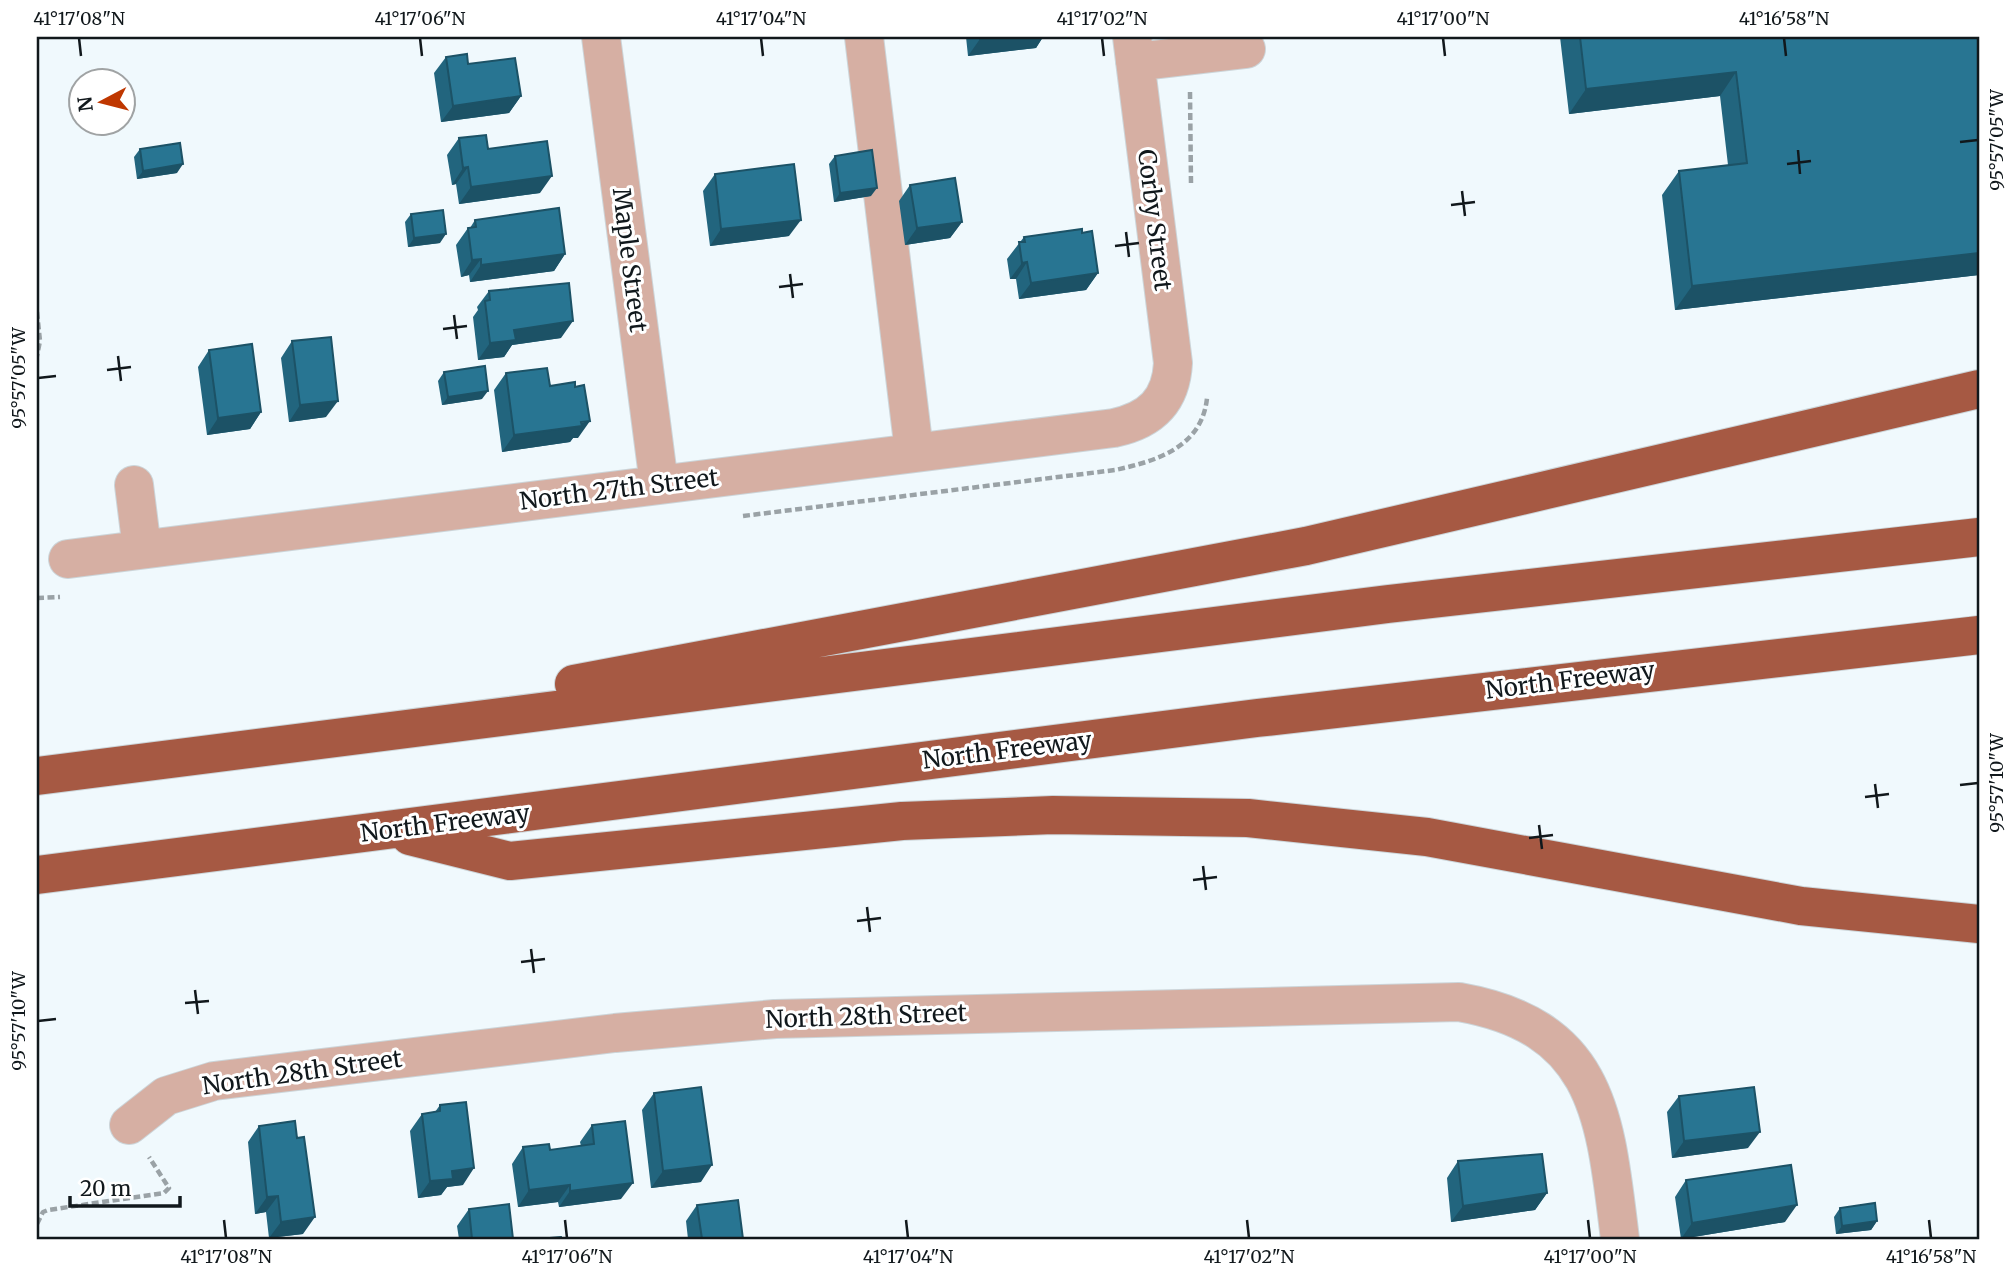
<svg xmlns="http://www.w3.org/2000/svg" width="2016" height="1276" viewBox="0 0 2016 1276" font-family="Merriweather,serif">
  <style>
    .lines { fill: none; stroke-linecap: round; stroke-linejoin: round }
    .minor-casing { stroke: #ccd5d9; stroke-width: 40 }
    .highway-casing { stroke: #ccd5d9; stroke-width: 40 }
    .path { stroke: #9aa2a6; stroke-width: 4.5; stroke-dasharray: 7 3.5; stroke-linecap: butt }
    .minor { stroke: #d6afa3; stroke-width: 38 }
    .highway { stroke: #a65943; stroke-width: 38 }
    .wall { fill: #22657e }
    .shaded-wall { fill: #1c5266 }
    .building { fill: #287592; stroke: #1c5266; stroke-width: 2 }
    .ticks { fill: none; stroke: #11181c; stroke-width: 2.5 }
    .labels { text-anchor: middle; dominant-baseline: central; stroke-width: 6; stroke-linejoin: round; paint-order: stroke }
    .street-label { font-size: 24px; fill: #11181c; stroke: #fff }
    .neatline { fill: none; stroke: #11181c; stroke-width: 2.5 }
    .ticks-label { font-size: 18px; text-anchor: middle; fill: #11181c }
  </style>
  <rect width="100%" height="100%" fill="#f0f9fd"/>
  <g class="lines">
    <g class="minor-casing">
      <path id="minor" d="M601 37 659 484
        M864 37 914 451
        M1135 62 1246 49
        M134 485 142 549
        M68 559 1114 428C1151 420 1171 401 1173 363L1132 37
        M129 1125 166 1096 214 1081 615 1033 775 1019 1459 1002C1601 1027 1605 1119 1620 1239"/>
    </g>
    <g class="highway-casing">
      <path id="highway" d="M574 684 1306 546 1979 389
        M37 776 1388 604 1979 537
        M410 836 510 861 902 821 1053 815 1248 818 1427 837 1801 906 1979 924
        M37 875 1257 718 1979 635"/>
    </g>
    <path class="path" d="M1190 92 1191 184
      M37 312 40 341 37 356
      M743 516 1115 470C1157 461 1202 447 1207 398
      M37 598 60 597
      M37 1224 43 1212 48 1210 164 1193 169 1188 149 1157"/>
    <use href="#minor" class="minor"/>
    <use href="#highway" class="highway"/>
  </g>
  <path class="wall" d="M966 37H1043L1036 48 968 56Z
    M1560 37H1979V275L1675 310 1662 195 1679 171 1728 165 1720 96 1569 114Z
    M446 57 468 64 521 96 509 113 441 122 434 73Z
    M459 138 488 149 540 193 459 204 456 184 452 185 447 155Z
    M140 149 177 173 137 179 134 157Z
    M835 156 871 196 834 202 829 164Z
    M715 174 789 236 710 246 703 191Z
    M910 185 962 222 950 238 905 245 899 201Z
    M411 214 440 243 408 247 405 222Z
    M475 220 565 254 554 271 470 282 469 275 461 277 456 245 468 228H470Z
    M1082 233 1098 273 1086 290 1019 299 1016 279H1010L1007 259 1024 237Z
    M489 291 561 338 512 345 504 357 478 360 473 317 478 310 477 307Z
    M292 341 326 417 289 422 281 358Z
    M209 350 261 412 250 429 207 435 198 367Z
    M444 372 482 399 442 405 438 381Z
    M506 373 550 386 575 387 578 438H573L570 442 502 452 494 390Z
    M654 1093 701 1182 651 1188 642 1110Z
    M1679 1096 1748 1148 1672 1158 1667 1112Z
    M440 1105 463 1185 447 1187 441 1195 418 1198 410 1131 422 1114 435 1112Z
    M592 1125 621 1199 559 1207 558 1202 518 1207 512 1164 523 1147 550 1150 581 1146 580 1142Z
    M259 1126 297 1138 303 1234 269 1238 266 1212 255 1214 248 1142Z
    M1458 1161 1547 1193 1535 1210 1451 1222 1447 1178Z
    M1686 1180 1785 1222 1681 1239 1675 1197Z
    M697 1205 743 1239H688L686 1221Z
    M1840 1208 1877 1221 1871 1230 1836 1234 1834 1217Z
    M469 1209 513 1239H459L457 1226Z"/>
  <path class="shaded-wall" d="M1000 37H1043L1036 48 968 56 980 39Z
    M1736 72 1720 96 1569 114 1586 89Z
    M521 96 509 113 441 122 453 106Z
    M183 164 177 173 137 179 143 171Z
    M468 167 456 184 452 185 463 168Z
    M552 176 540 193 459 204 471 187Z
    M877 188 871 196 834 202 840 193Z
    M801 220 789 236 710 246 721 229Z
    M962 222 950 238 905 245 917 228Z
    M446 234 440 243 408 247 414 238Z
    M1979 253V275L1675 310 1692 286Z
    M565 254 554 271 470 282 481 265Z
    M481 259 469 275 461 277 472 260Z
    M1027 262 1016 279H1010L1022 263Z
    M1098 273 1086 290 1019 299 1031 283Z
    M573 321 561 338 512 345 504 357 478 360 490 343 514 330Z
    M488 391 482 399 442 405 448 397Z
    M338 401 326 417 289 422 300 405Z
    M261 412 250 429 207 435 218 418Z
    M590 421 578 438H573L570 442 502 452 514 435Z
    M1760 1132 1748 1148 1672 1158 1684 1141Z
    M712 1165 701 1182 651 1188 663 1171Z
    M474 1168 463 1185 447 1187 441 1195 418 1198 430 1181 452 1171Z
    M633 1183 621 1199 559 1207 570 1191Z
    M570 1185 558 1202 518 1207 529 1190Z
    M1547 1193 1535 1210 1451 1222 1463 1206Z
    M278 1196 266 1212 255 1214 267 1197Z
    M1797 1205 1785 1222 1681 1239 1692 1223Z
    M315 1217 303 1234 269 1238 281 1222Z
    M1877 1221 1871 1230 1836 1234 1842 1226Z"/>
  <path class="building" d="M979 37H1000L980 39Z
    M1580 37H1979V253L1692 286 1679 171 1747 163 1736 72 1586 89Z
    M467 54 468 64 515 58 521 96 453 106 446 57Z
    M486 135 488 149 547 141 552 176 471 187 468 167 463 168 459 138Z
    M180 143 183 164 143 171 140 149Z
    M872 150 877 188 840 193 835 156Z
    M794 164 801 220 721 229 715 174Z
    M955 178 962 222 917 228 910 185Z
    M559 208 565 254 481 265V259L472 260 468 228 476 227 475 220Z
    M443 210 446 234 414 238 411 214Z
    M1082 229V233L1092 231 1098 273 1031 283 1027 262 1022 263 1019 242H1025L1024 237Z
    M569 283 573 321 514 330 516 340 490 343 485 301 490 300 489 291Z
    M331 337 338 401 300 405 292 341Z
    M252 344 261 412 218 418 209 350Z
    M485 366 488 391 448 397 444 372Z
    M547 368 550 386 575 382V387L584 385 590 421 581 422 582 426 514 435 506 373Z
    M701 1087 712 1165 663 1171 654 1093Z
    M1754 1087 1760 1132 1684 1141 1679 1096Z
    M466 1102 474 1168 452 1171 453 1179 430 1181 422 1114 440 1111V1105Z
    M295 1121 297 1138 304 1137 315 1217 281 1222 278 1196 267 1197 259 1126Z
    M625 1121 633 1183 570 1191V1185L529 1190 523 1147 549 1144 550 1150 594 1144 592 1125Z
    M1542 1154 1547 1193 1463 1206 1458 1161Z
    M1791 1165 1797 1205 1692 1223 1686 1180Z
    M738 1200 743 1239H702L697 1205Z
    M1875 1203 1877 1221 1842 1226 1840 1208Z
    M509 1204 513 1239H472L469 1209Z
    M561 1237 562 1239H537Z"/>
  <path class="ticks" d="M79 38 81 56M420 38 422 56M761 38 763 56M1102 38 1104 56M1443 38 1445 56M1784 38 1786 56M1960 142 1978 140M1798 150 1800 174M1787 164 1811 161M1462 191 1465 216M1451 205 1475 202M1126 232 1129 257M1115 246 1139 243M790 274 793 298M779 287 803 284M454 315 457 339M443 329 467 326M118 356 121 381M107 370 131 367M38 378 56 376M1875 784 1878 808M1960 785 1978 783M1865 797 1889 794M1539 825 1542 849M1529 838 1553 835M1203 866 1206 890M1193 880 1217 877M867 907 870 932M857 921 881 918M531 949 534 973M521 962 545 959M195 990 198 1014M185 1003 209 1001M38 1021 56 1019M224 1220 226 1238M565 1220 567 1238M906 1220 908 1238M1247 1220 1249 1238M1588 1220 1590 1238M1929 1220 1931 1238"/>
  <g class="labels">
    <g class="street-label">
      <text transform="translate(1155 220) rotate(83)">Corby Street</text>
      <text transform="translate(630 260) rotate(83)">Maple Street</text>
      <text transform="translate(619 489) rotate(-7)">North 27th Street</text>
      <text transform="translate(1570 680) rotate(-7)">North Freeway</text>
      <text transform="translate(1007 750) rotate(-7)">North Freeway</text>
      <text transform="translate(445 823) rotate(-7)">North Freeway</text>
      <text transform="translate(866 1016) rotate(-2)">North 28th Street</text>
      <text transform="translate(302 1072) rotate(-8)">North 28th Street</text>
    </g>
  </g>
  <rect width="2016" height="1276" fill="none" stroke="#ffffff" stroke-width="77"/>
  <g transform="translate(102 102) rotate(263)"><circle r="33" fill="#ffffff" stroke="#a0a3a4" stroke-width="2"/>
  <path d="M0-5L12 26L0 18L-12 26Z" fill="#bf3700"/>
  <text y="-10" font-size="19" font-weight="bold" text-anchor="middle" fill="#11181c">N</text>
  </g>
  <path d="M70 1196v10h110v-10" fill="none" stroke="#11181c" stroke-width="3.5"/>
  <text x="80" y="1196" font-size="21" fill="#11181c" stroke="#ffffff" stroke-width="5" paint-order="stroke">20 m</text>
  <rect x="38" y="38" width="1940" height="1200" class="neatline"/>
  <g class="ticks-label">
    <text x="79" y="25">41°17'08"N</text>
    <text x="420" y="25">41°17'06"N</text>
    <text x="761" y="25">41°17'04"N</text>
    <text x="1102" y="25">41°17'02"N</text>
    <text x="1443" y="25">41°17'00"N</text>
    <text x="1784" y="25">41°16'58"N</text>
    <text transform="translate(1997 140) rotate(-90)" y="6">95°57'05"W</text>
    <text transform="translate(19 378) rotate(-90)" y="6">95°57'05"W</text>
    <text transform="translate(1997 783) rotate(-90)" y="6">95°57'10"W</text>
    <text transform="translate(19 1021) rotate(-90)" y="6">95°57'10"W</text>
    <text x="226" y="1263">41°17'08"N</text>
    <text x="567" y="1263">41°17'06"N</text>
    <text x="908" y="1263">41°17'04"N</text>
    <text x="1249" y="1263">41°17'02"N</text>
    <text x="1590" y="1263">41°17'00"N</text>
    <text x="1931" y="1263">41°16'58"N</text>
  </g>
</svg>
